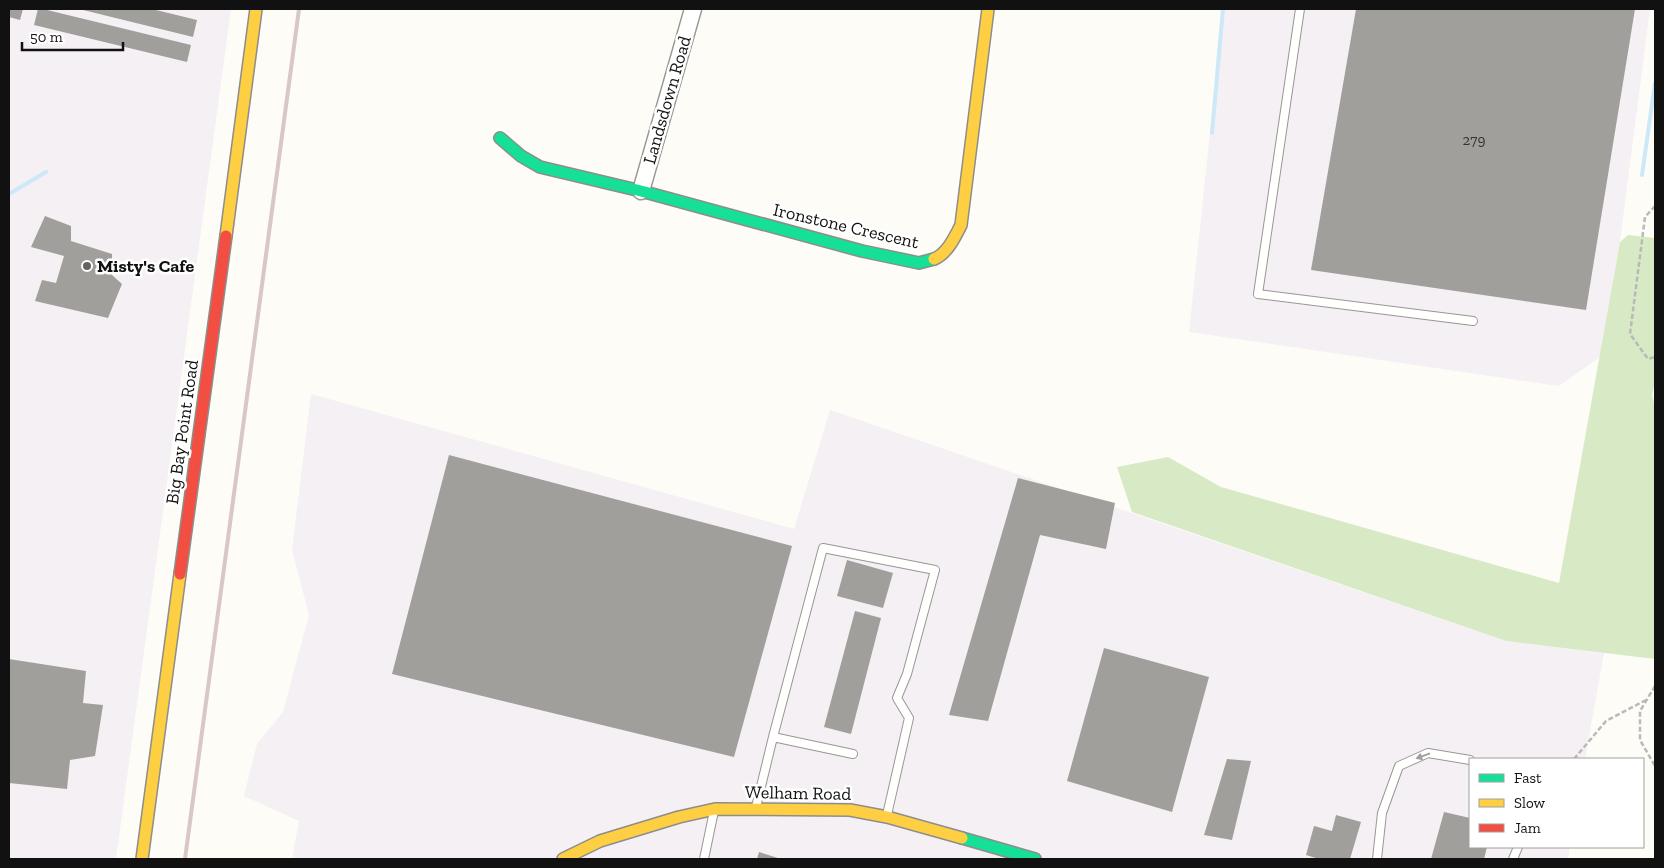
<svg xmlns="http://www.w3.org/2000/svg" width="1664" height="868" viewBox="0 0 1664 868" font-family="'Zilla Slab',serif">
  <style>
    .industrial { fill: #f5f0f3 }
    .forest { fill: #d8eac5 }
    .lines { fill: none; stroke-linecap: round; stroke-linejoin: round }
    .stream { stroke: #cde8f7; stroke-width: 4 }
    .building { fill: #a19f9c }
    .lane-casing { stroke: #979795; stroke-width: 10 }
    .street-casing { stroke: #979795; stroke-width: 19 }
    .fast-casing { stroke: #8e8d8b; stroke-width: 14 }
    .slow-casing { stroke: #8e8d8b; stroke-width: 14 }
    .jam-casing { stroke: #8e8d8b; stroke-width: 14 }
    .path { stroke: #b9b9b8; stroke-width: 2.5; stroke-dasharray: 5 2.5; stroke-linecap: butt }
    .lane { stroke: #fffffe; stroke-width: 8 }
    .street { stroke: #fffffe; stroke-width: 16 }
    .fast { stroke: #16e098; stroke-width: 11 }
    .slow { stroke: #ffcf43; stroke-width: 11 }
    .jam { stroke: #f24e42; stroke-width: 11 }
    .rail { stroke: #d9c6c7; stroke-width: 4 }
    .oneway { fill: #a0a09f }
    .poi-dot { fill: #646362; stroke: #fff; stroke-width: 2 }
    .labels { text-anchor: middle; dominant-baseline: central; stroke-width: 5; stroke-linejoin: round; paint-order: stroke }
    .number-label { font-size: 15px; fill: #353434 }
    .street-label { font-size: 18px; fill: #111; stroke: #fff }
    .poi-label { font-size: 18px; font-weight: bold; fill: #111; stroke: #fff; text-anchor: start }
  </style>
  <rect width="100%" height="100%" fill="#fdfcf7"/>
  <path class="industrial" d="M9 9H231L116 859H9Z
    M1223 9H1650L1620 241 1600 357 1559 386 1189 332Z
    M311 394 794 529 830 410 1506 641 1604 653 1585 759H1470V847H1570L1568 859H292L299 821 244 796 257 744 283 712 309 615 292 550Z"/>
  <path class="forest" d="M1628 235 1655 238V382L1652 395 1655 407V659L1506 641 1132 512 1117 467 1168 457 1221 487 1559 583 1620 242Z"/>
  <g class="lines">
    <path class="stream" d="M1212 133 1223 9
      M1642 175 1655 83
      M9 194 46 172"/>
  </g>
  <path class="building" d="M9 9H23L20 20 9 17Z
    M38 9H43L191 45 187 62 34 25Z
    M79 9H152L197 20 193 37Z
    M1356 9H1635L1586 310 1311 270Z
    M45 216 71 226V241L112 254V275L122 284 108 318 35 301 42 280 56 283 64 256 31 247Z
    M449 455 792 546 734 757 392 674Z
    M1018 478 1115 503 1106 549 1040 535 988 721 949 715Z
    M847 560 893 573 883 608 837 596Z
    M855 611 881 618 851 734 824 727Z
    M1104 648 1209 677 1172 812 1067 781Z
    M9 659 86 671 83 703 103 705 95 756 70 760 67 789 9 783Z
    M1227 759 1251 761 1232 840 1204 835Z
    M1444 812 1470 818V847H1487L1484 859H1431Z
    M1336 815 1361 822 1350 859H1319L1306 855 1314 826 1332 831Z
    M759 852 781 859H757Z"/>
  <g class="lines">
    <g class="lane-casing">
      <path id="lane" d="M1300 9 1258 294 1473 321
        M773 737 853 754
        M756 807 773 737 823 548 935 570 907 674 897 698 909 718 887 815
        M704 859 714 811
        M1377 859 1382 813 1399 766 1428 753 1470 760
        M1513 859 1518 847"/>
    </g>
    <g class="street-casing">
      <path id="street" d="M641 191 693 9"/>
    </g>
    <g class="fast-casing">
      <path id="fast" d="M500 138 521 156 540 167 641 191 862 251 919 263 934 259
        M962 838 1035 859"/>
    </g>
    <g class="slow-casing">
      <path id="slow" d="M226 236 256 9
        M934 259C947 254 955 237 961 225L988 9
        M142 859 180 574
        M563 859 600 841 679 817 715 809 850 810 887 817 962 838"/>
    </g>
    <g class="jam-casing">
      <path id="jam" d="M180 574 226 236"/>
    </g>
    <path class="path" d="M1655 206 1645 217 1630 334 1648 359 1655 357
      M1655 686 1640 711V740L1655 766
      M1574 759 1606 721 1646 700"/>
    <use href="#lane" class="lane"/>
    <use href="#street" class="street"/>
    <use href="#fast" class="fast"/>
    <use href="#slow" class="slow"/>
    <use href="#jam" class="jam"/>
    <path class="rail" d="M185 859 299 9"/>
  </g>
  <defs><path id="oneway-solid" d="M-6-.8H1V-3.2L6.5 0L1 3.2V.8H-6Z" transform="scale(1.25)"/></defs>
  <use class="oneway" href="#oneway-solid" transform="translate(1423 756) rotate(160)"/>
  <circle class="poi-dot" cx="87" cy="266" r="5"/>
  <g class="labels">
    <g class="number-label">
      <text x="1474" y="140">279</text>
    </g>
    <g class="street-label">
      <text transform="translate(667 100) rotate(-74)">Landsdown Road</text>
      <text transform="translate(846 226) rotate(13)">Ironstone Crescent</text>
      <text transform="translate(182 432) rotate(-82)">Big Bay Point Road</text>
      <text transform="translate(798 793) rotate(1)">Welham Road</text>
    </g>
    <g class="poi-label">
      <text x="97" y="266">Misty's Cafe</text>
    </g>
  </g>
  <rect width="1664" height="868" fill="none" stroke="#111111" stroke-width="20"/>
  <rect x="1469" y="758" width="175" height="90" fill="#ffffff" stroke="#a0a0a0"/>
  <rect x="1479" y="774" width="25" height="8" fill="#16e098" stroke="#a0a0a0"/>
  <text x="1514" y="783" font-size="15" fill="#111111">Fast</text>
  <rect x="1479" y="799" width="25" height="8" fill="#ffcf43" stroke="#a0a0a0"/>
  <text x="1514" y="808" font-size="15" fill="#111111">Slow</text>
  <rect x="1479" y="824" width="25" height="8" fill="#f24e42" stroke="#a0a0a0"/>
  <text x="1514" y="833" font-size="15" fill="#111111">Jam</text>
  <path d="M22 42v8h101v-8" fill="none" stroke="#111111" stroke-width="2.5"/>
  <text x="30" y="42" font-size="15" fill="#111111" stroke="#ffffff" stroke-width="4" paint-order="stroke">50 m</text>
</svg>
